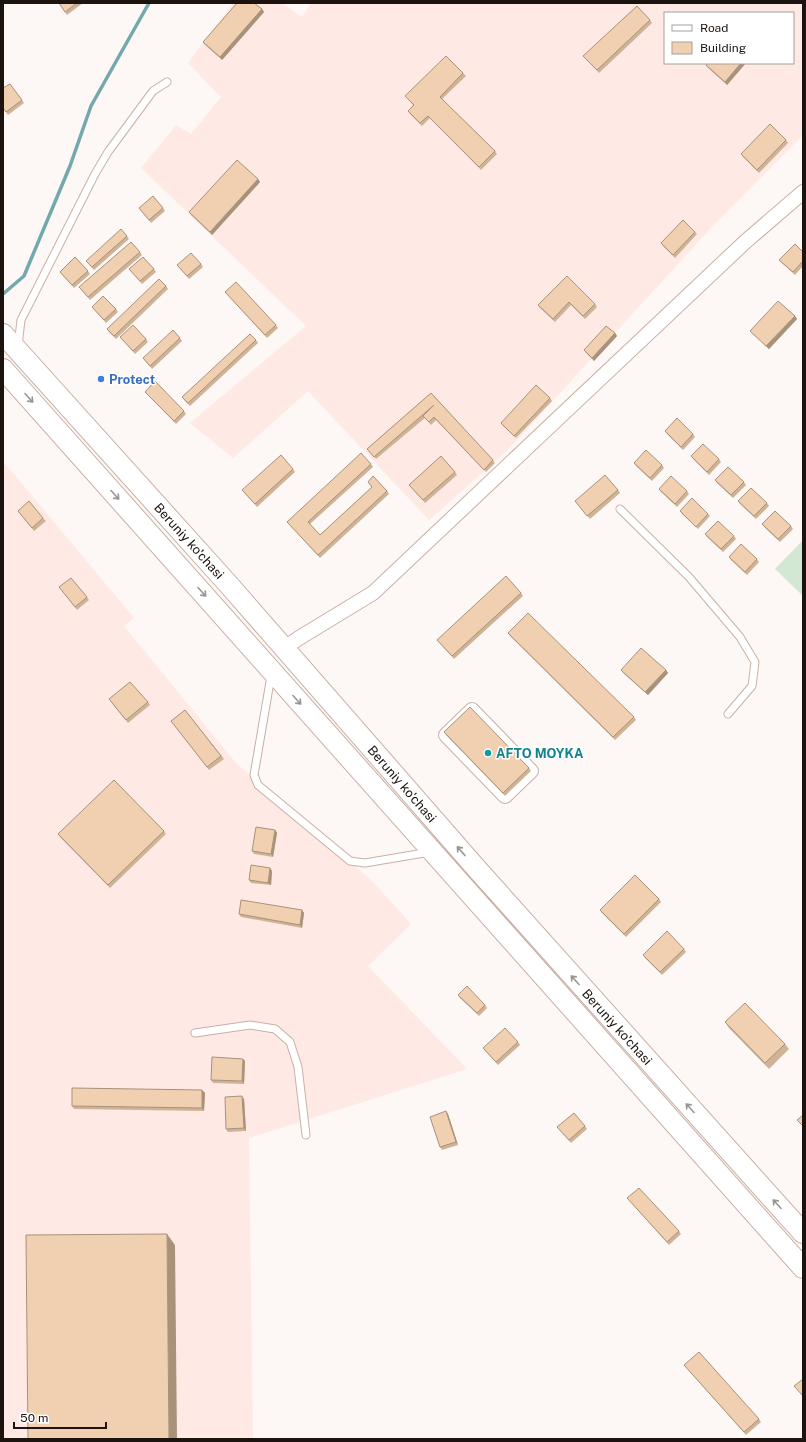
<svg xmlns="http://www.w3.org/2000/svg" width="806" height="1442" viewBox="0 0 806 1442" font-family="'Public Sans',sans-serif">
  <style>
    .industrial { fill: #fee9e4; fill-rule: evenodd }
    .green { fill: #d2e8d2 }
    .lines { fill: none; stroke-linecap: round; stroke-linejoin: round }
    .stream { stroke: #73a8ad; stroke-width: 3.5 }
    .lane-casing { stroke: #c9b0a5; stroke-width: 9 }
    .street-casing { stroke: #c9b0a5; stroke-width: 16 }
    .secondary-casing { stroke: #c9b0a5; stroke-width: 22 }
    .lane { stroke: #fff; stroke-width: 7 }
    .street { stroke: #fff; stroke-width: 14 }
    .secondary { stroke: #fff; stroke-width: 20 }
    .wall { fill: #ceb397 }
    .shaded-wall { fill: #a8927b }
    .building { fill: #f0d0b0; stroke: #a8927b }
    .oneway { stroke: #999593 }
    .shop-dot { fill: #3f7fe0; stroke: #fff; stroke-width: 1.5 }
    .culture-dot { fill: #0f9aa8; stroke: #fff; stroke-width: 1.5 }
    .labels { text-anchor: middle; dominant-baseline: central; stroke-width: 3; stroke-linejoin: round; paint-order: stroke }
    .shop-label { font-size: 13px; font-weight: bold; fill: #366cbe; stroke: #fff; text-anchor: start }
    .street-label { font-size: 13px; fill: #1c130f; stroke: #fff }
    .culture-label { font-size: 13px; font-weight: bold; fill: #0d838f; stroke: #fff; text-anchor: start }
  </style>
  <rect width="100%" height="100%" fill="#fdf7f5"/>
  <path class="industrial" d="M233 3H282L302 17 311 3H803V135L710 229 506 452 429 520 308 391 233 458 190 423 306 326 141 168 176 125 191 134 221 97 188 63ZM665 13H793V63H665Z
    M3 461 134 618 124 626 236 763 372 881 411 924 368 966 467 1069 249 1138 253 1439H3Z"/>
  <path class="green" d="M803 540V596L775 569Z"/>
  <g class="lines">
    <path class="stream" d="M3 294 24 276 70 166 91 106 149 3"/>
    <g class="lane-casing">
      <path id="lane" d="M18 346 21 320 95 174 108 152 153 91 167 82
        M620 509 689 577 740 637 755 662 752 686 728 714
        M271 676 254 775 258 785 350 861 365 863 430 852
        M195 1033 250 1025 275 1029 290 1042 298 1067 306 1135"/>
    </g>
    <g class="street-casing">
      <path id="street" d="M283 649 299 638 373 593 745 242 803 192
        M472 710 531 771 505 796 446 735Z"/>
    </g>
    <g class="secondary-casing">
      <path id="secondary" d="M3 334 229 585 477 869 803 1233
        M3 369 803 1268"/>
    </g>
    <use href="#lane" class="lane"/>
    <use href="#street" class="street"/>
    <use href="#secondary" class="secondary"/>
  </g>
  <path class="wall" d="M59 3H83L67 15Z
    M262 9 264 12 222 60 205 45 203 42Z
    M650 20 652 23 599 73 583 56Z
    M746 63 727 85 708 68 706 65Z
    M463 73 466 76 442 99 495 151 497 154 481 170 430 118 422 126 410 114 408 111 413 105 405 96Z
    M10 84 24 103 8 115 3 108Z
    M786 140 788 143 759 173 743 157 741 154Z
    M258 179 260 182 212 235 191 215 189 212Z
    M139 208H163L165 211 151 223Z
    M695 232 697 234 675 258 663 246 661 243Z
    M127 236 129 239 94 270 86 261Z
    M140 252 142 255 90 300 79 287Z
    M803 252V266L795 275 782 263 779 260Z
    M201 264 203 267 189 279 177 265Z
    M129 269H154L156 272 142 284Z
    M88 271 90 274 74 288 60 272Z
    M567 276 595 304 597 307 585 319 571 305 555 322 540 308 538 305Z
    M166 286 168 289 116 339 109 332 107 329Z
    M225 292 276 325 278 328 267 338Z
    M92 307 116 309 118 312 106 323Z
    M795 316 797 319 769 349 752 333 750 331Z
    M615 333 617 336 594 361 586 353 584 350Z
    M120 337 146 339 148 342 135 354Z
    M180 338 182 341 152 369 143 358Z
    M256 340 258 343 190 406 184 400 182 397Z
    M145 392 184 411 186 414 176 424 147 394Z
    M431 393 495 463 486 472 436 420 431 425 425 418 376 459 367 449Z
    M550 398 552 401 516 438 503 426 501 423Z
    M665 431 693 434 695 437 683 450 667 434Z
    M691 456 719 459 721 462 709 475 693 459Z
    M634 463 662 465 664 468 652 481 636 466Z
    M371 464 373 467 310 524 320 535 372 487 368 482 387 491 389 494 320 558 287 522Z
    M293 469 295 472 257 507 242 490Z
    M455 472 457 475 425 503 409 485Z
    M715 480 744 482 746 485 733 498 717 483Z
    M659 489 687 491 689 494 677 507 661 492Z
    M618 490 620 493 590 519 575 501Z
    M738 501 767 503 769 506 756 519 740 504Z
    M18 511 43 518 46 521 34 531Z
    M680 511 708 514 710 516 698 529 682 514Z
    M762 524 791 526 793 529 780 542 764 527Z
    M705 534 734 536 736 539 723 552 707 537Z
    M729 557 757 559 759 562 747 575 731 560Z
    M59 587 87 597 89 600 77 610Z
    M521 593 523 596 454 659 437 640Z
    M508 633 634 717 636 720 615 740 510 636Z
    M621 670H666L668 673 648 695 623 673Z
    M111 702H148L150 705 128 723Z
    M185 710 224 759 209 770 171 721Z
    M444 732 529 768 531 771 505 796 446 735Z
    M275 830 277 833 273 857 254 854 252 851Z
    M164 831 166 834 110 888 60 837 58 834Z
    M270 868 272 871 271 885 251 883 249 880Z
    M659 899 661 902 626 937 602 913 600 910Z
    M302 910 304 913 302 928 241 917 239 914Z
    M684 949 686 952 662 975 645 958 643 955Z
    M458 995 485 1005 487 1008 479 1016 460 998Z
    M725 1022 785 1044 789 1049 769 1069 729 1028Z
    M518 1042 520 1045 498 1065 483 1048Z
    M243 1059 245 1061 244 1084 213 1083 211 1080Z
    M202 1090 205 1093 204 1111 74 1109 72 1106Z
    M244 1099 246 1131 228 1132 226 1129Z
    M446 1111 448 1114 458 1145 442 1150 440 1147Z
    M585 1126 587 1129 571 1143 557 1127Z
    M627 1198 679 1231 681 1234 669 1245Z
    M684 1365 759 1419 761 1422 746 1435Z"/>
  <path class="shaded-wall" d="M262 9 264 12 222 60 220 57Z
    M741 63H746L727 85 725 82Z
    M258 179 260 182 212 235 210 232Z
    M795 316 797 319 769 349 766 346Z
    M615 333 617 336 594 361 592 358Z
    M666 670 668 673 648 695 645 692Z
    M275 830 277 833 273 857 271 854Z
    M270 868 272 871 271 885 268 883Z
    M302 910 304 913 302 928 300 925Z
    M243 1059 245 1061 244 1084 242 1081Z
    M202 1090 205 1093 204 1111 202 1108Z
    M242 1096 244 1099 246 1131 244 1128Z
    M446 1111 448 1114 458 1145 456 1142Z
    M167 1234 175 1245 177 1439H169Z"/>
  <path class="building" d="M59 3H77L65 12Z
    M237 3H254L262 9 220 57 203 42Z
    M637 6 650 20 597 70 583 56Z
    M446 56 463 73 440 97 495 151 479 167 428 116 420 123 408 111 414 105 405 96Z
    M708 63H741L725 82 706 65Z
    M10 84 22 100 6 112 3 108V88Z
    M770 124 786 140 757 170 741 154Z
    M237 160 258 179 210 232 189 212Z
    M153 196 163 208 149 220 139 208Z
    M683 220 695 232 673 255 661 243Z
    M121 229 127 236 92 267 86 261Z
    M131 242 140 252 88 297 79 287Z
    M795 244 803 252V261L793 272 779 260Z
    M191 253 201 264 187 276 177 265Z
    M75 257 88 271 72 285 60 272Z
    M143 257 154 269 140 281 129 269Z
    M567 276 595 304 583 316 569 302 553 319 538 305Z
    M159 279 166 286 114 336 107 329Z
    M236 282 276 325 265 335 225 292Z
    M103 296 116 309 104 320 92 307Z
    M778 301 795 316 766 346 750 331Z
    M133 325 146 339 133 351 120 337Z
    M606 326 615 333 592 358 584 350Z
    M173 330 180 338 150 366 143 358Z
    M250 334 256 340 188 403 182 397Z
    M155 381 184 411 174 421 145 392Z
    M536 385 550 398 514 436 501 423Z
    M431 393 493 460 484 470 434 417 429 422 423 416 434 405 374 457 367 449Z
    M677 418 693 434 681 447 665 431Z
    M703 444 719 459 707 472 691 456Z
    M646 450 662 465 650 478 634 463Z
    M361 453 371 464 308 522 320 535 372 487 368 482 373 476 387 491 318 555 287 522Z
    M281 455 293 469 255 504 242 490Z
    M441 456 455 472 423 500 409 485Z
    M728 467 744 482 731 495 715 480Z
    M605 475 618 490 587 516 575 501Z
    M671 476 687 491 675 504 659 489Z
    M751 488 767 503 754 516 738 501Z
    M692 498 708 514 696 527 680 511Z
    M29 501 43 518 32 528 18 511Z
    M775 511 791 526 778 539 762 524Z
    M718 521 734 536 721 549 705 534Z
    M741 544 757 559 745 572 729 557Z
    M506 576 521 593 452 656 437 640Z
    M71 578 87 597 75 607 59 587Z
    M528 613 634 717 613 737 508 633Z
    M641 648 666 670 645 692 621 670Z
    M130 682 148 702 126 720 109 699Z
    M470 707 529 768 503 793 444 732Z
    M185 710 221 756 207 767 171 721Z
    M114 780 164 831 108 885 58 834Z
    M256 827 275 830 271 854 252 851Z
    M251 865 270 868 268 883 249 880Z
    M635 875 659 899 624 934 600 910Z
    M241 900 302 910 300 925 239 914Z
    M667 931 684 949 660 972 643 955Z
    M467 986 485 1005 477 1013 458 995Z
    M745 1003 785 1044 765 1063 725 1022Z
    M505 1028 518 1042 496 1062 483 1048Z
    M212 1057 243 1059 242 1081 211 1080Z
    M72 1088 202 1090V1108L72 1106Z
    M242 1096 244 1128 226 1129 225 1097Z
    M446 1111 456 1142 440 1147 430 1117Z
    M574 1113 585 1126 569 1140 557 1127Z
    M803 1115V1126L797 1120Z
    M639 1188 679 1231 667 1242 627 1198Z
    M167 1234 169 1439H28L26 1235Z
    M699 1352 759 1419 744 1432 684 1365Z
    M803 1379V1396L794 1386Z"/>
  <defs><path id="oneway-shaft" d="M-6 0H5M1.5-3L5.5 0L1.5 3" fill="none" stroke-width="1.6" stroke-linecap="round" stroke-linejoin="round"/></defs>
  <g class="oneway">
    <use href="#oneway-shaft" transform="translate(29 398) rotate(48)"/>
    <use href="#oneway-shaft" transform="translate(115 495) rotate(48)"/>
    <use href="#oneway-shaft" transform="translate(202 592) rotate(48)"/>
    <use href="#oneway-shaft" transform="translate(297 700) rotate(48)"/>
    <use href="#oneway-shaft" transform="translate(461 851) rotate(-131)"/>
    <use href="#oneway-shaft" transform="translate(575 980) rotate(-132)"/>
    <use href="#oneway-shaft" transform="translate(690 1108) rotate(-132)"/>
    <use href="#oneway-shaft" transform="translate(777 1204) rotate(-132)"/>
  </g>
  <circle class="shop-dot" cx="101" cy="379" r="4"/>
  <circle class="culture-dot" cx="488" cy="753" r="4"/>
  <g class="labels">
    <g class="shop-label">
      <text x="109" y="379">Protect</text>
    </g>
    <g class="street-label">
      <text transform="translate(189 541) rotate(48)">Beruniy ko'chasi</text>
      <text transform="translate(402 784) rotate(49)">Beruniy ko'chasi</text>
      <text transform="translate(617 1027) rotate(48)">Beruniy ko'chasi</text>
    </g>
    <g class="culture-label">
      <text x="496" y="753">AFTO MOYKA</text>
    </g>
  </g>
  <rect width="806" height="1442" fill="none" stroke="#1c130f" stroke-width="8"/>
  <rect x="664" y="12" width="130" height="52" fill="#ffffff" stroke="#a4a19f"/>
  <rect x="672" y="25" width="20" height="6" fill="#ffffff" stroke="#a4a19f"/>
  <text x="700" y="32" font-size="12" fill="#1c130f">Road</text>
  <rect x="672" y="42" width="20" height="12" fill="#f0d0b0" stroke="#a4a19f"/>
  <text x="700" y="52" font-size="12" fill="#1c130f">Building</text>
  <path d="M14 1422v6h92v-6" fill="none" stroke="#1c130f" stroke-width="2"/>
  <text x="20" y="1422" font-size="12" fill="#1c130f" stroke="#ffffff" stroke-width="3" paint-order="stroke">50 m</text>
</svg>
